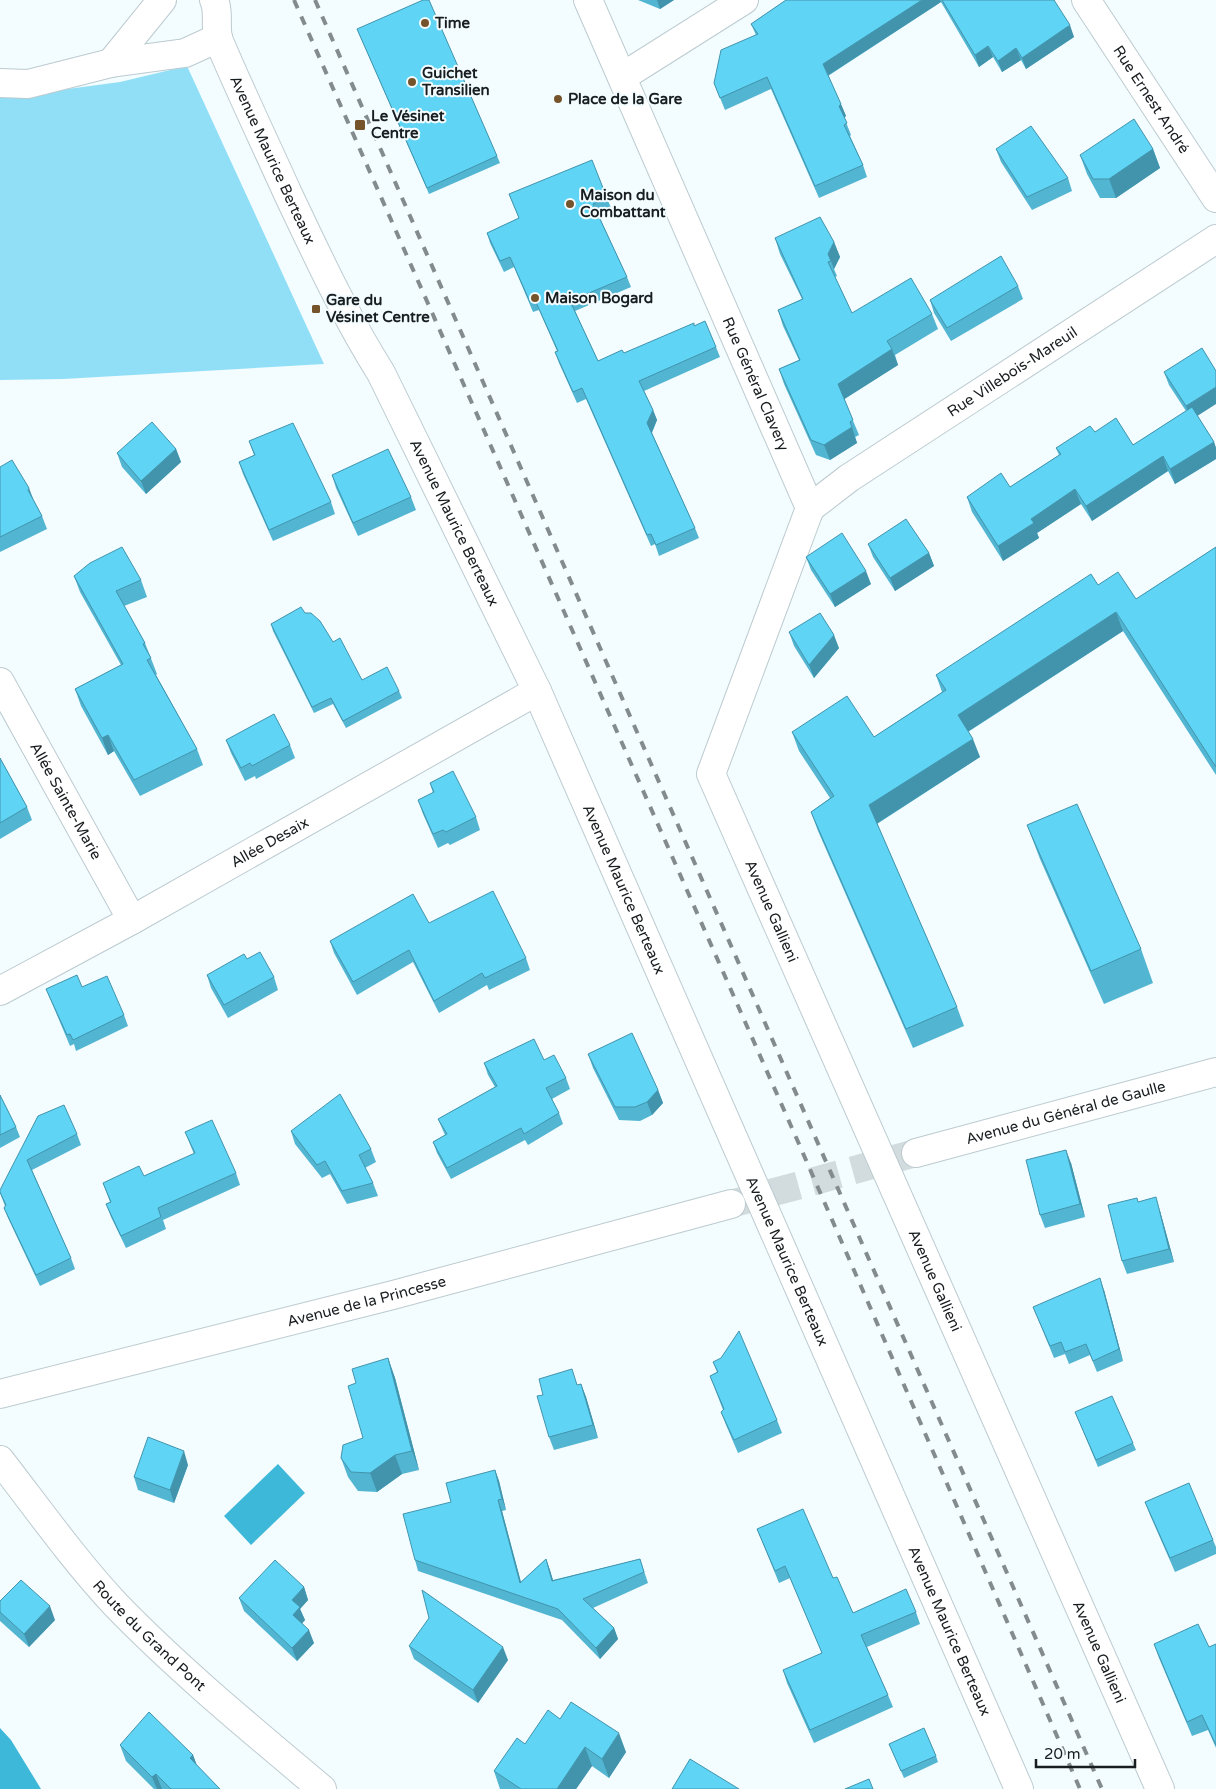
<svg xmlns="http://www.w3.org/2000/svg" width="1216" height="1789" viewBox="0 0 1216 1789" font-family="'Varela Round',sans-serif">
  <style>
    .green { fill: #91dff7 }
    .water { fill: #3eb8d8 }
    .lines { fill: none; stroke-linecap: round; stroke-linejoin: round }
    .minor-tunnel { stroke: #d2dbdd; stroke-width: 28; stroke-dasharray: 28 14; stroke-linecap: butt }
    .minor-casing { stroke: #bccbd0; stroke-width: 30 }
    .minor { stroke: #fff; stroke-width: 28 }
    .rail { stroke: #848b8d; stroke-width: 4; stroke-dasharray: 9 9; stroke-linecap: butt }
    .wall { fill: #52b6d3 }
    .shaded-wall { fill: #4294ac }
    .building { fill: #5fd4f5; stroke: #4294ac }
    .poi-dot { fill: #75532b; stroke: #f3fcff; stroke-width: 2 }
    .labels { text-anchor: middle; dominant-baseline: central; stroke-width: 4; stroke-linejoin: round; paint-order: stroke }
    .poi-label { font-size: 15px; font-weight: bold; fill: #181d1f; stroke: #f3fcff; text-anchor: start }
    .street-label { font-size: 15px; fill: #181d1f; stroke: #f3fcff }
  </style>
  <rect width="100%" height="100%" fill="#f3fcff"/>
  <path class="green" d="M187 66 324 364 63 379 0 380V98L120 82Z"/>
  <path class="water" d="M278 1464 305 1493 251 1545 224 1516Z
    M0 1728 11 1740 41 1789H0Z"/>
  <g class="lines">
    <path class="minor-tunnel" d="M731 1204 916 1153"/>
    <g class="minor-casing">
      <g id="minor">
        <path id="s1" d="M214 0C220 13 214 28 219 41 241 93 265 143 288 194 317 255 345 316 381 373L537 691 1019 1789"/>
        <path id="s2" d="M588 0 810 508 711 774 1160 1789"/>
        <path id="s3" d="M1086 0 1216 198"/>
        <path d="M111 63 162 0"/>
        <path d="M622 77 744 0"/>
        <path d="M0 83 28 84 111 63 185 53 218 38"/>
        <path id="s4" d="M810 508 849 478 1216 239"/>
        <path id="s5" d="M0 682 132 920"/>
        <path id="s6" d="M0 991 132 920 537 691"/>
        <path id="s7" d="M916 1153 1216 1072"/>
        <path id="s8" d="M0 1394 393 1295 731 1204"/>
        <path id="s9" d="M0 1460C38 1509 74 1560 116 1605 180 1671 252 1730 322 1789"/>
      </g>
    </g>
    <use href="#minor" class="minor"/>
    <path class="rail" d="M294 0 799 1144 1080 1789
      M315 0 1102 1789"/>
  </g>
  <path class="wall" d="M638 0H674L660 9Z
    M786 0H1054L1074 37 1026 69 1021 60 1002 72 993 57 979 67 941 2 828 76 846 116 844 117 851 135 850 136 863 165 867 177 819 198 771 89 725 110 714 83 756 35 751 24Z
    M357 29 497 156 500 163 429 194Z
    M996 149 1068 178 1072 191 1032 210 1001 162Z
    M1153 149 1160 168 1116 198H1100L1087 174 1080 155Z
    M509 194 607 198 611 208 598 214 627 277 631 287 575 311 598 361 624 353 695 326 716 347 720 357 644 391 653 410 657 420 652 433 695 528 699 538 659 556 655 544 651 546 586 399 577 403 559 363 555 352 557 351 539 310 533 312 514 267 504 272 490 243 487 233 519 218Z
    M775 238 834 242 840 257 834 269 837 276 835 277 852 313 932 314 938 329 895 355 898 365 844 399 859 435 855 437 857 443 830 460 816 455 784 384 779 369 799 360 783 326 778 310 802 299 780 254Z
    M1018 286 1023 299 951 341 934 313 930 300Z
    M1164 372 1197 416 1214 442 1216 448V459L1175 484 1168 471 1092 521 1081 504 1037 533 1039 538 1003 561 972 512 967 497 1010 487 1059 455 1056 448 1095 432 1133 445 1186 411 1169 385Z
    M249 441 331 502 335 514 273 541 243 474 239 462 254 455Z
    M176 449 181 462 146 494 122 467 117 453Z
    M0 467 34 501 42 516 47 529 0 552Z
    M332 475 411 497 416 510 358 536 336 488Z
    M868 544 929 553 934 566 895 591 873 557Z
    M1216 547V775L1123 631 968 732 980 757 877 824 957 1007 964 1026 913 1048 818 831 811 812 830 798 799 751 792 732 874 737 942 692 936 675 1098 585 1136 599Z
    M806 557 871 584 835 607 811 570Z
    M74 576 141 580 147 597 124 606 145 643 157 674 156 675 197 749 203 765 140 796 114 751 108 755 81 706 75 689 121 665 80 592Z
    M305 613 333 642 362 680 399 691 402 698 346 728 333 704 314 713 273 631 271 624Z
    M789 632 839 648 814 678 794 646Z
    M226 740 290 745 295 758 256 779 255 776 245 781 231 753Z
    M0 758 27 807 32 820 0 839Z
    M430 783 476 817 480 830 450 845 448 843 438 848 423 814 418 800 433 793Z
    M1027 825 1141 949 1153 983 1104 1004 1040 859Z
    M429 923 526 958 530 970 489 990 487 985 439 1013 413 962 357 995 334 953 330 941Z
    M247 959 274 977 278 990 228 1018 211 988 207 975Z
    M46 989 124 1015 128 1026 76 1051 74 1044 70 1046Z
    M588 1054 658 1090 663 1103 652 1115 640 1121 619 1120 593 1068Z
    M544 1060 566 1078 570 1089 552 1099 559 1113 563 1124 528 1145 525 1140 451 1179 437 1153 433 1142 445 1135 438 1119 495 1087 488 1075 484 1063Z
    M0 1095 16 1127 20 1137 0 1148Z
    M38 1116 77 1134 81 1145 32 1170 71 1258 75 1269 40 1286 8 1218 4 1208 5 1206 0 1193Z
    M291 1131 371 1149 376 1162 365 1168 373 1183 378 1196 347 1204 330 1174 322 1178 295 1144Z
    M185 1132 236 1173 240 1185 163 1220 166 1229 126 1248 111 1217 106 1204 110 1202 103 1183 144 1176 194 1154Z
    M1071 1163 1085 1217 1045 1228 1040 1215Z
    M1160 1211 1174 1262 1127 1274 1122 1261Z
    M1104 1290 1123 1361 1097 1372 1090 1355 1069 1364 1065 1354 1054 1358 1033 1307Z
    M388 1358 395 1378 419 1470 402 1474 377 1492 358 1491 348 1477 341 1458 363 1438 356 1383Z
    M713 1362 777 1420 782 1433 738 1453 726 1425 721 1412 723 1410 710 1376 717 1372Z
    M581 1384 586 1397 598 1438 554 1450 549 1437 578 1385Z
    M1075 1412 1133 1443 1136 1450 1098 1467Z
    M188 1465 174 1503 138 1490 134 1477Z
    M495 1470 499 1481 506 1510 502 1511 521 1582 546 1559 553 1580 640 1559 648 1583 593 1608 614 1628 618 1639 600 1659 562 1620 418 1571 415 1560 451 1502Z
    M1145 1502 1213 1540 1216 1547V1554L1175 1572 1150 1515Z
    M757 1529 833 1578 853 1613 916 1612 920 1624 867 1647 888 1695 893 1707 814 1743 787 1683 783 1670 822 1653 790 1578 779 1583Z
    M304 1587 308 1600 300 1609 305 1620 302 1623 314 1643 297 1661 244 1611 239 1598Z
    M0 1601 55 1620 29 1647 0 1621Z
    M1154 1644 1209 1647 1216 1644V1748L1208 1730 1192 1736 1159 1658Z
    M409 1646 508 1660 478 1703 414 1659Z
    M560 1719 626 1752 609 1778 592 1766 576 1789H500L494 1771 525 1744Z
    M889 1744 936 1756 938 1762 904 1778Z
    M120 1745 193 1755 197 1766 220 1789H154L126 1761Z"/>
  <path class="shaded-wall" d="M657 0H674L660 9Z
    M922 0H940L941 2 827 76 823 64Z
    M1070 25 1074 37 1026 69 1022 58Z
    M988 46 993 57 979 67 975 55Z
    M1016 48 1021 60 1002 72 998 61Z
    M841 104 846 116 844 118 839 106Z
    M1153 149 1160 168 1116 198 1109 179Z
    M834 242 840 257 834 269 831 261 828 254Z
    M892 349 898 365 843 400 838 384Z
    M1216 387V404L1191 420 1186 406Z
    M653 410 657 420 651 434 647 423Z
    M852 427 857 443 830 460 824 445Z
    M1214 442 1216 448V459L1175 484 1170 469Z
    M176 449 181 462 146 494 141 481Z
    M1163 456 1168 471 1092 521 1086 506Z
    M29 488 34 501 28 490Z
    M1075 489 1081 504 1037 533 1039 538 1003 561 998 546 1031 519Z
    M929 553 934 566 895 591 890 578Z
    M866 571 871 584 835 607 830 594Z
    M1116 612 1123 631 964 734 958 715Z
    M834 635 839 648 814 678 809 665Z
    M108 735 114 751 108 755 102 738Z
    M973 739 980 757 876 824 869 805Z
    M658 1090 663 1103 652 1115 647 1102Z
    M1066 1150 1071 1163 1085 1217 1080 1204Z
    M1156 1197 1160 1211 1174 1262 1169 1249Z
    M1100 1278 1104 1290 1123 1361 1119 1349Z
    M388 1358 395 1378 419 1470 412 1451Z
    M581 1384 586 1397 598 1438 593 1425Z
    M184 1451 188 1465 174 1503 170 1490Z
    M395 1455 402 1474 377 1492 370 1473Z
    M495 1470 499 1481 506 1510 502 1499Z
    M498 1500 502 1511 524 1594 520 1583Z
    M546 1559 550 1570 556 1591 552 1581Z
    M304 1587 308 1600 300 1609 305 1620 298 1628 293 1615 292 1600Z
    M50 1606 55 1620 29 1647 24 1634Z
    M614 1628 618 1639 600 1659 596 1648Z
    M309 1630 314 1643 297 1661 292 1648Z
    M503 1647 508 1660 478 1703 473 1690Z
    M619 1733 626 1752 609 1778 602 1759Z
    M585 1747 592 1766 576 1789H557Z
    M193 1755 199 1771 190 1758Z
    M156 1774 162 1789H157L152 1777Z"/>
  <path class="building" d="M423 0H429L497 156 427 188 357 29Z
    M786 0H922L823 64 841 104 839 106 847 123 844 125 863 165 815 186 767 77 720 98 714 83 721 50 758 34 751 24Z
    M942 0H1054L1070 25 1022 58 1016 48 998 61 988 46 975 55Z
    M1134 119 1153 149 1109 179H1093L1080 155Z
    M1031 126 1068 178 1027 197 996 149Z
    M592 160 607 198 593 204 627 277 570 301 598 361 622 350 624 353 694 323V326L705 321 716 347 639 381 653 410 647 423 695 528 656 545 651 534 647 535 582 388 573 392 555 352 558 351 535 300 530 302 510 257 500 261 487 233 519 218 509 194Z
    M820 217 834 242 828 254 831 261 828 262 852 313 911 278 932 314 887 341 892 349 838 384 853 420 850 422 852 427 824 445 811 440 779 369 800 360 778 310 803 299 775 238Z
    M1001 256 1018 286 947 328 930 300Z
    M1202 348 1216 371V387L1186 406 1164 372Z
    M1192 407 1214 442 1170 469 1163 456 1086 506 1075 489 1031 519 1034 523 998 546 967 497 1001 473 1010 487 1061 454 1056 448 1090 426 1095 432 1116 418 1133 445Z
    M152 422 176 449 141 481 117 453Z
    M293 423 331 502 269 530 239 462 255 455 249 441Z
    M388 449 411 497 353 523 332 475Z
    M12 460 29 488 28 490 42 516 0 537V467Z
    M906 519 929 553 890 578 868 544Z
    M842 533 866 571 830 594 806 557Z
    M122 547 141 580 116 591 145 643 143 644 151 658 147 660 197 749 134 780 108 735 102 738 75 689 123 664 74 576 90 563Z
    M1216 547V767L1116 612 958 715 973 739 869 805 957 1007 906 1029 811 812 834 796 792 732 847 696 874 737 946 690 936 675 1091 574 1098 585 1118 572 1136 599Z
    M301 607 305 613H311L320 621 333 642 340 638 362 680 387 667 399 691 343 721 331 698 312 707 271 624Z
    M820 613 834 635 809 665 789 632Z
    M274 714 290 745 252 766 250 763 241 768 226 740Z
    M0 758 27 807 0 823Z
    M453 771 476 817 446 832 443 830 433 834 418 800 434 792 430 783Z
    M1077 804 1141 949 1091 971 1027 825Z
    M493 891 526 958 485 978 482 973 434 1001 409 950 353 982 330 941 413 894 429 923Z
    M260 952 274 977 224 1005 207 975 244 954 247 959Z
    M77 975 82 987 107 976 124 1015 73 1040 70 1034 67 1035 46 989Z
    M632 1033 658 1090 647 1102 635 1107H615L588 1054Z
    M534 1039 544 1060 554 1055 566 1078 546 1088 559 1113 524 1134 521 1128 447 1168 433 1142 447 1134 438 1119 497 1086 484 1063Z
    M340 1094 371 1149 359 1155 373 1183 342 1191 325 1161 317 1165 291 1131Z
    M0 1095 16 1127 0 1135Z
    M64 1105 77 1134 27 1160 71 1258 36 1275 4 1208 6 1205 0 1192V1190L38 1116Z
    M212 1120 236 1173 158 1208 161 1217 121 1236 106 1204 111 1202 103 1183 139 1166 144 1176 195 1153 185 1132Z
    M1066 1150 1080 1204 1040 1215 1026 1160Z
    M1156 1197 1169 1249 1122 1261 1108 1205 1137 1198 1138 1202Z
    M1100 1278 1119 1349 1093 1361 1086 1344 1065 1352 1061 1342 1050 1346 1033 1307Z
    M739 1331 777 1420 734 1440 721 1412 724 1409 710 1376 718 1372 713 1362 721 1358Z
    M388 1358 412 1451 395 1455 370 1473 351 1472 341 1458 343 1445 363 1438 348 1386 356 1383 352 1369Z
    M572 1369 577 1385 581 1384 593 1425 549 1437 537 1396 543 1395 539 1379Z
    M1112 1396 1133 1443 1096 1460 1075 1412Z
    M148 1437 184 1451 170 1490 134 1477Z
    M495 1470 502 1499 498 1500 520 1583 546 1559 552 1581 640 1559 644 1572 583 1599 614 1628 596 1648 558 1609 415 1560 403 1514 451 1502 446 1483Z
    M1189 1483 1213 1540 1170 1558 1145 1502Z
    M803 1509 833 1578 837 1577 853 1613 906 1589 916 1612 861 1635 888 1695 810 1730 783 1670 822 1653 785 1566 775 1571 757 1529Z
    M275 1560 304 1587 292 1600 300 1607 293 1615 309 1630 292 1648 239 1598Z
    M21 1580 50 1606 24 1634 0 1612V1601Z
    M422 1590 503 1647 473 1690 409 1646 429 1618Z
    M1198 1624 1209 1647 1216 1644V1745L1202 1715 1187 1722 1154 1644Z
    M571 1702 619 1733 602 1759 585 1747 557 1789H521L494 1771 517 1738 525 1744 548 1710 560 1719Z
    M149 1712 193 1755 190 1758 220 1789H171L156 1774 152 1777 120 1745Z
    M924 1728 936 1756 901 1771 889 1744Z
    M690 1759 739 1789H672Z
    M869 1779 873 1789H845Z"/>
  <g class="poi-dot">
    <circle cx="425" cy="23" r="5"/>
    <circle cx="412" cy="82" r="5"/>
    <circle cx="558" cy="99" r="5"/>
    <rect x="354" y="119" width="12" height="12" rx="2.5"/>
    <circle cx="570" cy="204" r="5"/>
    <circle cx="535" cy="298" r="5"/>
    <rect x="311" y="304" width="10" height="10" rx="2.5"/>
  </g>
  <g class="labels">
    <g class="poi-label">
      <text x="435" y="23">Time</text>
      <text x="422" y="73">Guichet<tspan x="422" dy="17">Transilien</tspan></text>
      <text x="568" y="99">Place de la Gare</text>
      <text x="371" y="116">Le Vésinet<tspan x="371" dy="17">Centre</tspan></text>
      <text x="580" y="195">Maison du<tspan x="580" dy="17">Combattant</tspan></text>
      <text x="545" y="298">Maison Bogard</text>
      <text x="326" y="300">Gare du<tspan x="326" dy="17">Vésinet Centre</tspan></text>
    </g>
    <g class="street-label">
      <text stroke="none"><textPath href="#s3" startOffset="119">Rue Ernest André</textPath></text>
      <text stroke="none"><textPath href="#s1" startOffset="172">Avenue Maurice Berteaux</textPath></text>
      <text stroke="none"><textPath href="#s4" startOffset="244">Rue Villebois-Mareuil</textPath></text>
      <text stroke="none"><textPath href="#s2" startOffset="419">Rue Général Clavery</textPath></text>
      <text stroke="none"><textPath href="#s1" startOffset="578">Avenue Maurice Berteaux</textPath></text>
      <text stroke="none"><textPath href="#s5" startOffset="136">Allée Sainte-Marie</textPath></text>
      <text stroke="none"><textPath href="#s6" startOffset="308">Allée Desaix</textPath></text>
      <text stroke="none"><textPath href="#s1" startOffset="982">Avenue Maurice Berteaux</textPath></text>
      <text stroke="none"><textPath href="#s2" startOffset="988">Avenue Gallieni</textPath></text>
      <text stroke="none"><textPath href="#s7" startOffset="155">Avenue du Général de Gaulle</textPath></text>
      <text stroke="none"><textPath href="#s1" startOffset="1388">Avenue Maurice Berteaux</textPath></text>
      <text stroke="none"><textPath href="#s2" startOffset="1392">Avenue Gallieni</textPath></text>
      <text stroke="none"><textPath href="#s8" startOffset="378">Avenue de la Princesse</textPath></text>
      <text stroke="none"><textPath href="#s1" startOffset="1792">Avenue Maurice Berteaux</textPath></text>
      <text stroke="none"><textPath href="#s9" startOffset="231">Route du Grand Pont</textPath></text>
      <text stroke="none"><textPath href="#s2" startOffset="1798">Avenue Gallieni</textPath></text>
    </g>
  </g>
  <path d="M1036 1759v8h99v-8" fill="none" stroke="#181d1f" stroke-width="2.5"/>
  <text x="1044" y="1759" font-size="15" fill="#181d1f" stroke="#f3fcff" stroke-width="4" paint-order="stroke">20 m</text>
</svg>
